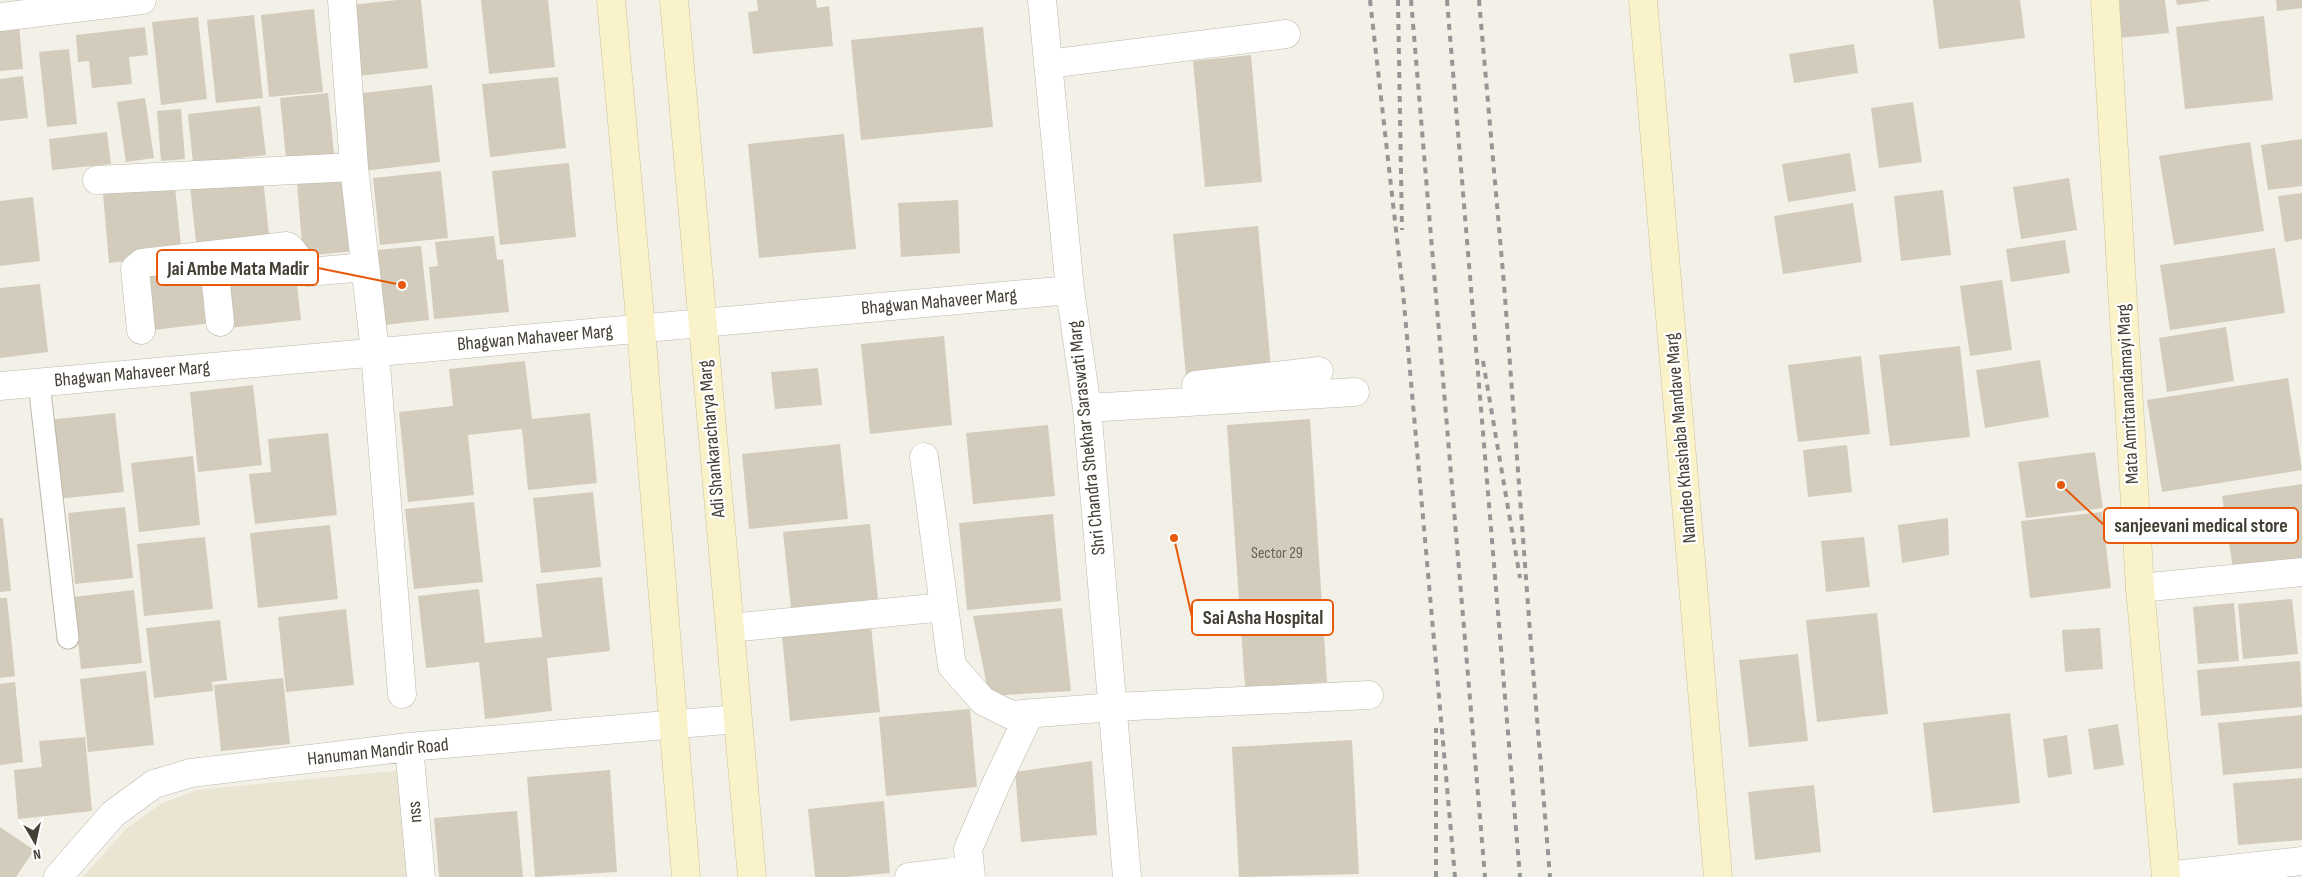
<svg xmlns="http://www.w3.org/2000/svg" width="2302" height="877" viewBox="0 0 2302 877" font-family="'Sofia Sans Condensed',sans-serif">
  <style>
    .education { fill: #eae5d2 }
    .building { fill: #d3ccbd }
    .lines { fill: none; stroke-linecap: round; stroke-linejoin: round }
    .lane-casing { stroke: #bdb8aa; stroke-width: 23 }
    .street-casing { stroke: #bdb8aa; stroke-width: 29 }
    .secondary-casing { stroke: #cfc49a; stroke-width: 29 }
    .lane { stroke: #fff; stroke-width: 21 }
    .street { stroke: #fff; stroke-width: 28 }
    .secondary { stroke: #faf2c9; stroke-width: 28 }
    .rail { stroke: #969696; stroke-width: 4; stroke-dasharray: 6 6; stroke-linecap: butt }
    .labels { text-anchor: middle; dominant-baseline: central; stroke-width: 4.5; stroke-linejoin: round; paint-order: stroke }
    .number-label { font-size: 16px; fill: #686358 }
    .street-label { font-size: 19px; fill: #454036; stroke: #fff }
    .leader { fill: none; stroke: #e8590c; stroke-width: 2 }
    .callout-dot { fill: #e8590c; stroke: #fff; stroke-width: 2 }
    .callout { fill: #fff; stroke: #e8590c; stroke-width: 2 }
    .callout-label { font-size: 20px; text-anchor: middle; font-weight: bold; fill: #454036 }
  </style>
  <rect width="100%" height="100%" fill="#f2f0e7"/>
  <path class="education" d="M415 769 427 877H83L126 829 162 803 197 790Z"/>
  <path class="building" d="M397 0H421L428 68 359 76 351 5Z
    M481 0H548L555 67 489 74Z
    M757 0H816L817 8 829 6 833 46 753 54 748 12 758 11Z
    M1933 0H2020L2025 38 1939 49Z
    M2115 0H2165L2169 33 2119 38Z
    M2176 0H2209V1L2177 5Z
    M2276 0H2302V8L2277 11Z
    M314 9 323 92 269 97 261 15Z
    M254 15 263 98 216 103 207 20Z
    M2264 16 2273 100 2185 109 2176 27Z
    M198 17 207 99 161 105 152 22Z
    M19 25 23 69 0 71V27Z
    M145 27 148 55 129 57 132 84 92 88 89 61 78 62 76 35Z
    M983 27 993 127 861 140 851 40Z
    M1854 44 1858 73 1794 83 1789 54Z
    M69 49 77 124 47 127 39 52Z
    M1251 55 1262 182 1205 187 1193 61Z
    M23 76 28 118 0 121V79Z
    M558 77 566 148 490 157 482 84Z
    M432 85 440 162 362 171 354 94Z
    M328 93 334 154 286 159 280 98Z
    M145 98 154 158 126 162 117 102Z
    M1913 102 1922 162 1879 168 1871 108Z
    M260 106 266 155 193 163 188 114Z
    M181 109 185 159 161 161 157 111Z
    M107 132 111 164 52 170 49 139Z
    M844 134 856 249 759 258 748 144Z
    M2302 139V186L2268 190 2261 145Z
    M2250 142 2264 231 2174 245 2159 156Z
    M1850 153 1856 191 1788 202 1782 164Z
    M569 163 576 237 500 245 492 171Z
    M441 171 448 238 380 245 373 178Z
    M263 178 270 244 197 252 190 186Z
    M2069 178 2077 230 2021 239 2013 187Z
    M350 179 356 251 303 256 297 183Z
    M175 187 182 255 109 263 103 194Z
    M1943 190 1951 255 1901 261 1894 196Z
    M2302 193V239L2285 242 2278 196Z
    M33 197 40 261 0 266V201Z
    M958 200 960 253 901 257 898 203Z
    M1853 203 1862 262 1783 274 1774 216Z
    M1258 226 1271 368 1186 376 1173 234Z
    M494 236 497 260 503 259 509 312 434 319 429 267 438 266 435 242Z
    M2065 240 2070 273 2011 282 2006 249Z
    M421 246 429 320 384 325 376 250Z
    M2275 248 2285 313 2170 330 2160 265Z
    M294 257 301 320 228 328 221 265Z
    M205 264 211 323 146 331 140 271Z
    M2002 280 2012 350 1970 356 1960 286Z
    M40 284 48 352 0 358V288Z
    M2226 327 2234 381 2167 392 2159 338Z
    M944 336 952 425 870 434 861 344Z
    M1960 346 1970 437 1890 446 1879 355Z
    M1861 356 1870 434 1798 442 1788 365Z
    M2040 360 2049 417 1985 428 1976 370Z
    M525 361 532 419 590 413 597 483 528 490 522 429 468 435 474 495 408 502 399 412 453 406 449 369Z
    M818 368 822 405 775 409 771 372Z
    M2288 378 2302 470 2162 492 2147 400Z
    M253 385 262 465 198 472 190 392Z
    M115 413 124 492 57 499 48 420Z
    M1310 419 1327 682 1245 687 1227 425Z
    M1048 425 1055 496 973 504 966 433Z
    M328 433 337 515 255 524 249 474 271 472 268 439Z
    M840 444 848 519 749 529 742 454Z
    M1847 445 1852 492 1808 497 1803 450Z
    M2095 452 2103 508 2026 518 2018 462Z
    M193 456 200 525 139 532 131 463Z
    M2302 484V565L2234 576 2222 496Z
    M593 492 601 567 541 573 533 498Z
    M474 502 483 582 414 589 405 509Z
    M125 507 133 578 75 584 68 513Z
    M2102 512 2111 588 2030 598 2021 521Z
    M1053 514 1061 601 967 610 959 523Z
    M0 518H3L11 591 0 592Z
    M1948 518 1949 555 1902 563 1898 525Z
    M870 524 879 609 792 618 783 532Z
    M330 525 338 599 258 608 250 533Z
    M205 537 213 609 144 616 137 544Z
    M1864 537 1870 587 1826 592 1821 541Z
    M602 577 610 651 547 658 552 711 485 719 479 662 426 668 418 596 479 589 485 643 542 637 536 584Z
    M134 590 142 663 81 669 73 597Z
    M0 598H7L15 676 0 678Z
    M2292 599 2298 654 2243 659 2238 604Z
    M2234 603 2239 661 2198 664 2193 607Z
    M1062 608 1071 691 989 696 973 616Z
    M346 609 354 685 286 692 278 617Z
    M1877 613 1888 714 1817 722 1806 620Z
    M220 620 227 680 212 682 213 691 154 698 146 628Z
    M871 626 880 712 790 721 782 635Z
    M2100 628 2103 669 2065 672 2062 630Z
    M1798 654 1808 741 1749 747 1739 660Z
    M2300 661 2302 707 2201 716 2197 670Z
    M146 671 154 745 88 752 80 679Z
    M283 678 290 744 221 751 214 685Z
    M15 682 23 762 0 765V684Z
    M970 709 977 787 886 796 879 717Z
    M2010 713 2020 803 1933 813 1923 723Z
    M2302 715V768L2223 775 2218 723Z
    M2118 724 2124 765 2094 770 2088 729Z
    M2067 735 2072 774 2048 778 2043 739Z
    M85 737 92 811 18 819 14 770 42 767 39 741Z
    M1352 740 1359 874 1239 877 1232 747Z
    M1092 761 1097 835 1021 842 1015 772Z
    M610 770 617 872 535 877 527 777Z
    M2302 778V840L2238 845 2233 783Z
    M1814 785 1821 852 1755 860 1748 792Z
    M884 801 890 873 846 877H815L808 809Z
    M517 811 523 877H439L434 818Z
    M0 827 34 850 16 877H0Z"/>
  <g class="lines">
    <g class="lane-casing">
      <path id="lane" d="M39 383 68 638"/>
    </g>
    <g class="street-casing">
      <path id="street" d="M342 0 354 167 375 352 402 694
        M1042 0 1070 290 1087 408 1127 877
        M0 17 142 0
        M1048 64 1286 34
        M97 180 354 167
        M213 255 220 322
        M141 330 135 269 142 263 287 246C297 253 299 264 308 272L365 267
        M1196 385 1319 371
        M0 386 1070 290
        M1087 408 1355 392
        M924 457 952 666 983 701 1011 715 1113 707 1369 695
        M2140 588 2302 572
        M730 628 944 607
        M409 747 421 877
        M2166 876 2302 861
        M58 877 113 814 154 784 191 773 409 747 737 719
        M909 877 970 870
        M971 877 968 849 997 782 1030 713"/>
    </g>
    <g class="secondary-casing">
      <path id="secondary" d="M611 0 641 329 686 877
        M674 0 752 877
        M1643 0 1718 877
        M2105 0 2140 588 2166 877"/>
    </g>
    <use href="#lane" class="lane"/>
    <use href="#street" class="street"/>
    <use href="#secondary" class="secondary"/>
    <path class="rail" d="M1370 0 1403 292 1455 877
      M1398 0 1402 230
      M1411 0 1485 877
      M1447 0 1520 877
      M1479 0 1504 284 1531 645 1550 877
      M1483 361 1520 578
      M1436 877V728"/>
  </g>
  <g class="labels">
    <g class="number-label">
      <text x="1277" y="553">Sector 29</text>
    </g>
    <g class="street-label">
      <text transform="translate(939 302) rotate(-5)">Bhagwan Mahaveer Marg</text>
      <text transform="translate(535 338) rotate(-5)">Bhagwan Mahaveer Marg</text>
      <text transform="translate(132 374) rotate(-5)">Bhagwan Mahaveer Marg</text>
      <text transform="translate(2128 394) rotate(-93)">Mata Amritanandamayi Marg</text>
      <text transform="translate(1087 438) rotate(-96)">Shri Chandra Shekhar Saraswati Marg</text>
      <text transform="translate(1681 438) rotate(-95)">Namdeo Khashaba Mandave Marg</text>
      <text transform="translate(712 439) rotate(-95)">Adi Shankaracharya Marg</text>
      <text transform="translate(378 752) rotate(-6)">Hanuman Mandir Road</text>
      <text transform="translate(415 812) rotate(-95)">nss</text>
    </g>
  </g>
  <path class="leader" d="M402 285L318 268M2061 485L2104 525M1174 538L1192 617"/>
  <g class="callout-dot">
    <circle cx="402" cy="285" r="5"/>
    <circle cx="2061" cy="485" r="5"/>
    <circle cx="1174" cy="538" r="5"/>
  </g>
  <g class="callout">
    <rect x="157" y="250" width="161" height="35" rx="5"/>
    <rect x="2104" y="508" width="194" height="35" rx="5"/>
    <rect x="1192" y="600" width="141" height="35" rx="5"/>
  </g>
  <g class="callout-label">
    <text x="238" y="275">Jai Ambe Mata Madir</text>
    <text x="2201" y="532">sanjeevani medical store</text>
    <text x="1263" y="624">Sai Asha Hospital</text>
  </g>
  <g transform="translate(35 842) rotate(171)" stroke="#ffffff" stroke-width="4" paint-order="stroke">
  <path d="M0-4L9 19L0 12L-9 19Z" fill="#454036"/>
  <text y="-8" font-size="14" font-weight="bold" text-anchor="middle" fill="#454036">N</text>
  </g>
</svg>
